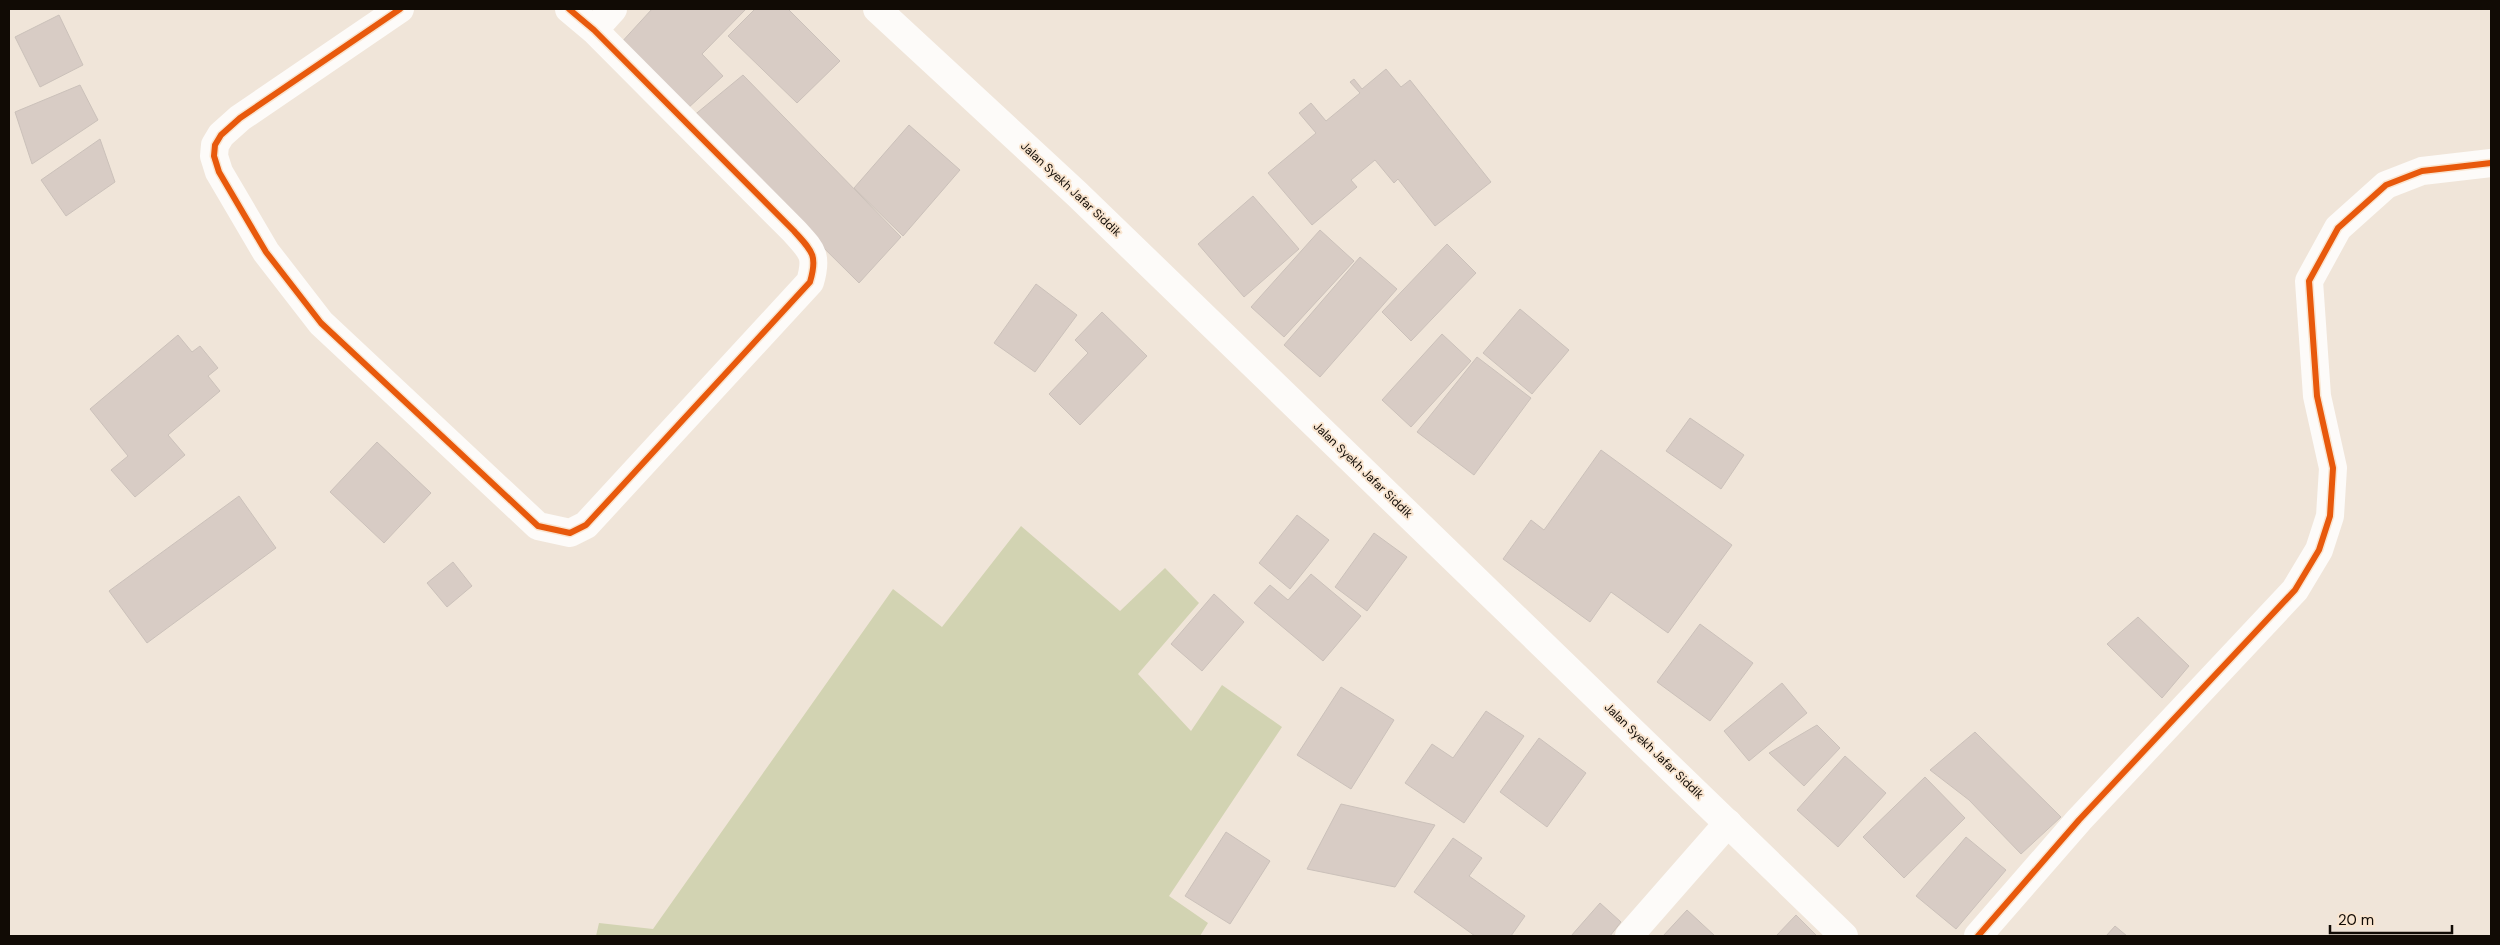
<svg xmlns="http://www.w3.org/2000/svg" width="2500" height="945" viewBox="0 0 2500 945" font-family="'DM Sans',sans-serif">
  <style>
    .park { fill: #d2d3b2 }
    .building { fill: #d8ccc5; stroke: #cbc1ba }
    .lines { fill: none; stroke-linecap: round; stroke-linejoin: round }
    .minor { stroke: #fdfbf9; stroke-width: 28 }
    .major { stroke: #fdfbf9; stroke-width: 28 }
    .cycleway-casing { stroke: #f9e5d0; stroke-width: 9 }
    .cycleway { stroke: #e8590c; stroke-width: 6 }
    .labels { text-anchor: middle; dominant-baseline: central; stroke-width: 4; stroke-linejoin: round; paint-order: stroke }
    .street-label { font-size: 12px; fill: #110b05; stroke: #f9e5d0 }
  </style>
  <rect width="100%" height="100%" fill="#f0e5d9"/>
  <path class="park" d="M1021 526 1120 611 1165 568 1199 603 1138 674 1191 731 1222 685 1282 727 1169 896 1208 923 1200 936H596L599 923 653 929 893 589 942 627Z"/>
  <path class="building" d="M652 9H746L702 54 723 76 687 109 619 45Z
    M755 9H788L840 61 797 103 728 36Z
    M59 15 83 65 40 87 15 37Z
    M1386 69 1401 87 1410 80 1491 182 1435 226 1398 179 1394 183 1375 160 1351 180 1357 187 1312 225 1268 173 1316 133 1299 113 1311 103 1326 121 1360 93 1350 82 1354 79 1362 89Z
    M743 75 901 237 859 283 692 117Z
    M80 85 98 120 32 164 15 112Z
    M909 125 960 170 903 236 854 188Z
    M100 139 115 182 66 216 41 180Z
    M1253 196 1299 249 1244 297 1198 244Z
    M1320 230 1354 261 1284 337 1251 307Z
    M1447 244 1476 273 1411 341 1382 312Z
    M1360 257 1397 289 1320 377 1284 345Z
    M1036 284 1077 315 1035 372 994 343Z
    M1520 309 1569 350 1532 394 1483 353Z
    M1102 312 1147 356 1080 425 1049 394 1088 353 1075 340Z
    M1442 334 1471 361 1411 427 1382 400Z
    M178 335 192 352 200 346 218 368 208 376 220 391 168 435 185 455 135 497 111 470 128 456 90 409Z
    M1477 357 1531 398 1474 475 1417 432Z
    M1690 418 1744 455 1721 489 1666 451Z
    M377 442 431 493 384 543 330 492Z
    M1601 450 1732 545 1668 633 1611 592 1590 622 1503 559 1531 520 1544 530Z
    M239 496 276 548 147 643 109 591Z
    M1297 515 1329 540 1290 589 1259 563Z
    M1374 533 1407 557 1367 611 1335 587Z
    M453 562 472 586 447 607 427 583Z
    M1311 574 1361 616 1323 661 1254 603 1270 585 1288 600Z
    M1214 594 1244 622 1202 671 1171 644Z
    M2138 617 2189 666 2162 698 2107 644Z
    M1700 624 1753 663 1710 721 1657 682Z
    M1782 683 1807 713 1749 761 1724 731Z
    M1341 687 1394 720 1351 789 1297 755Z
    M1486 711 1524 736 1464 823 1405 783 1432 744 1453 758Z
    M1817 725 1840 748 1804 786 1769 753Z
    M1975 732 2061 817 2021 854 1969 800 1930 770Z
    M1539 738 1586 773 1547 827 1500 792Z
    M1845 756 1886 793 1838 847 1797 810Z
    M1925 777 1965 818 1904 878 1863 837Z
    M1341 804 1435 825 1395 887 1307 869Z
    M1226 832 1270 861 1230 924 1185 896Z
    M1966 837 2006 870 1956 929 1916 896Z
    M1453 838 1482 858 1469 876 1525 916 1511 936H1475L1414 892Z
    M1600 903 1621 922 1610 936H1571Z
    M1687 910 1715 936H1663Z
    M1796 915 1817 936H1776Z
    M2115 926 2127 936H2106Z"/>
  <g class="lines">
    <path class="minor" d="M400 9 240 118 221 135 215 145 214 156 219 172 266 252 321 323 538 526 570 533 586 525 810 282C818 255 812 251 794 231L594 30 569 9
      M594 30 613 9
      M1629 936 1728 823
      M1978 936 2079 820 2295 590 2319 550 2330 516 2333 468 2317 396 2309 281 2338 228 2386 185 2422 171 2491 163"/>
    <path class="major" d="M877 9 1077 194 1844 936"/>
    <g class="cycleway-casing">
      <path id="cycleway" d="M400 9 240 118 221 135 215 145 214 156 219 172 266 252 321 323 538 526 570 533 586 525 810 282C818 255 812 251 794 231L594 30 569 9
        M1978 936 2079 820 2295 590 2319 550 2330 516 2333 468 2317 396 2309 281 2338 228 2386 185 2422 171 2491 163"/>
    </g>
    <use href="#cycleway" class="cycleway"/>
  </g>
  <g class="labels">
    <g class="street-label">
      <text transform="translate(1071 189) rotate(43)">Jalan Syekh Jafar Siddik</text>
      <text transform="translate(1363 470) rotate(44)">Jalan Syekh Jafar Siddik</text>
      <text transform="translate(1654 751) rotate(44)">Jalan Syekh Jafar Siddik</text>
    </g>
  </g>
  <rect width="2500" height="945" fill="none" stroke="#110b05" stroke-width="20"/>
  <path d="M2330 925v8h122v-8" fill="none" stroke="#110b05" stroke-width="2.5"/>
  <text x="2338" y="925" font-size="15" fill="#110b05" stroke="#f9e5d0" stroke-width="4" paint-order="stroke">20 m</text>
</svg>
